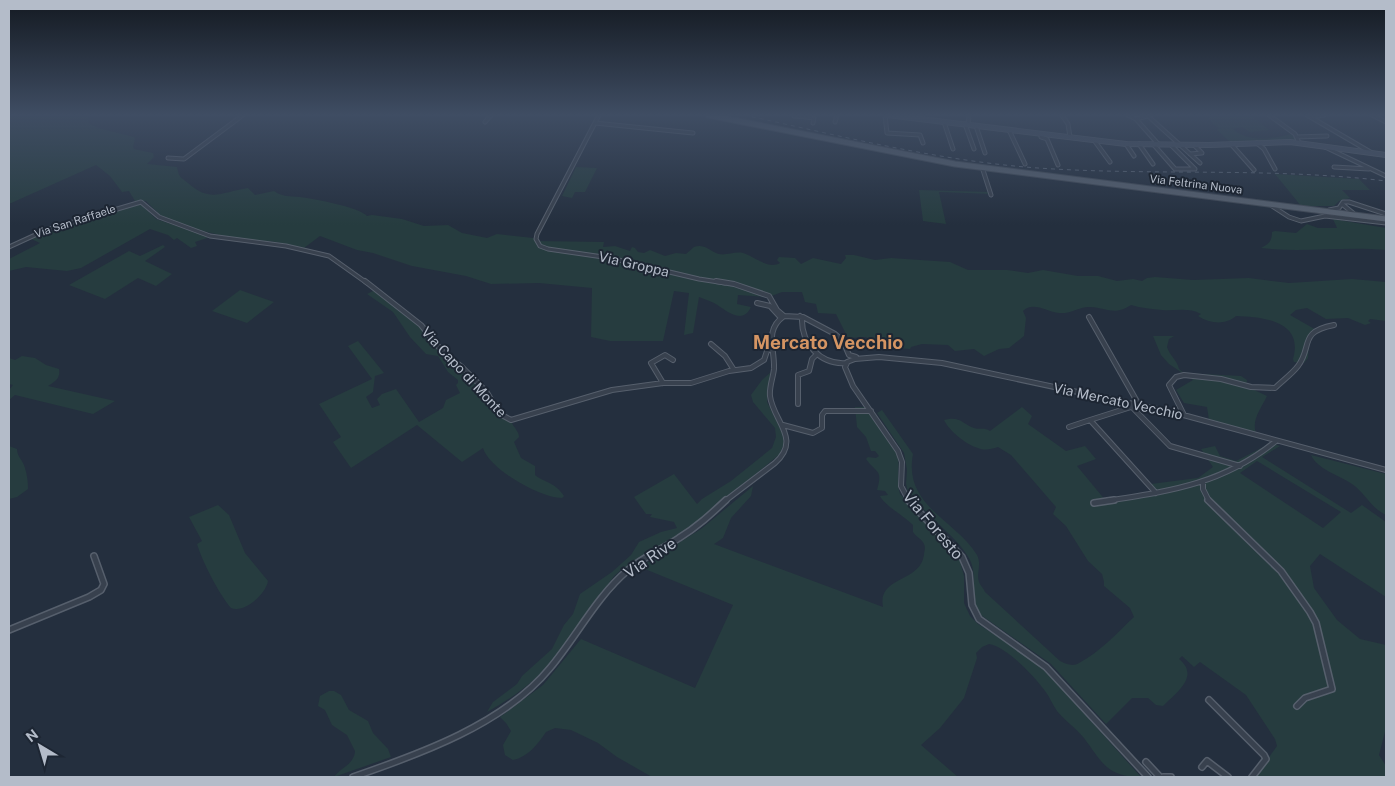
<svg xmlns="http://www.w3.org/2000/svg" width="1395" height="786" viewBox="0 0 1395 786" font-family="'Public Sans',sans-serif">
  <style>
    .green { fill: #263c3f; fill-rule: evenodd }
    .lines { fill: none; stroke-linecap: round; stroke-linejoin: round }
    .street-far2-casing { stroke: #565f6c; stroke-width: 5 }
    .street-far1-casing { stroke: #565f6c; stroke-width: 6 }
    .street-casing { stroke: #565f6c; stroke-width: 8 }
    .secondary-casing { stroke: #565f6c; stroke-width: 6 }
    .primary-casing { stroke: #414a57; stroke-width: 7 }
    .street-far2 { stroke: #38414e; stroke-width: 3 }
    .street-far1 { stroke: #38414e; stroke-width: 4 }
    .street { stroke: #38414e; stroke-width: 5 }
    .secondary { stroke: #465061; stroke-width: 4.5 }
    .primary { stroke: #56606e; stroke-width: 5 }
    .rail { stroke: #5a6575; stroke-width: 1; stroke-dasharray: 4 4; stroke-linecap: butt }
    .labels { text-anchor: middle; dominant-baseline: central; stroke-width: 4; stroke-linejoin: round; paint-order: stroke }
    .far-street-label { font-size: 11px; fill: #b4bcc9; stroke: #1d2633 }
    .street-label { font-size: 14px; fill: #b4bcc9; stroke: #1d2633 }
    .near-street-label { font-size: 16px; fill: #b4bcc9; stroke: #1d2633 }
    .district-label { font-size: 19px; font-weight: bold; fill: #d59563; stroke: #1d2633 }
  </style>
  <rect width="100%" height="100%" fill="#242f3e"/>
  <path class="green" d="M9 115 88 116 89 123 98 128 134 137 135 139 133 147 134 149 153 153 154 157 147 164 177 167C179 178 181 177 188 183 210 203 222 192 248 188L255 195 274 191C282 197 290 196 300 197 315 199 359 207 367 216L372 215 402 219 424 226 448 225 462 233 487 238 497 234 533 238 536 241 604 242 603 247 615 246 630 251 632 247 635 248 638 252 644 253 650 250 665 256 676 253 686 254 694 247C704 244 707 249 716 253 724 257 734 251 743 253 754 256 768 270 780 263L777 260 779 257 795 258 801 264 813 258 841 264 846 258 845 255H854L875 260 891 258 950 262 968 270H1007L1028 273 1043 270 1078 276H1098L1117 281 1133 279 1142 281 1147 278 1155 277 1193 280 1249 278 1289 283 1352 279 1386 282V321L1370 319 1368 321 1371 323 1365 325 1348 318 1326 319 1307 308 1296 310 1290 315 1318 331 1309 340 1308 358 1304 363 1294 362 1293 359C1304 321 1264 317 1236 316 1226 325 1210 324 1198 316L1201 314C1189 307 1175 311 1162 310 1152 309 1141 308 1131 305 1114 316 1108 308 1090 307 1080 306 1072 314 1059 313 1047 312 1033 301 1023 311L1026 318 1024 336 1009 348 999 349 984 356 974 349 955 351 948 345 922 344 911 347 910 349 879 347 866 337 848 338 836 314 818 313 816 304 805 302 802 292H782L769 297 738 295 737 304 751 307C742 326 726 310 714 303 710 301 704 299 699 297L693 333 684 335 689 293 674 291 663 341H610L591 337 592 288 539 283 491 284 466 276 412 266 373 253 357 250 320 236 304 248 276 242 233 238 203 231 161 216 146 201H135L129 191 122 192 110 176 96 165 9 204Z
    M1207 115H1259L1253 117 1269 130 1250 132 1242 127 1233 129C1248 143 1275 139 1294 133L1297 142 1231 143 1217 130 1219 128 1212 123Z
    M576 167 597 168 585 192H575L572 198 562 196Z
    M1275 174 1359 179 1370 190H1342L1350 198 1339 201 1334 206H1301Z
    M919 190 991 192V194L939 192 946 224 923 221Z
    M137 203 141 204 156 219 207 236V238L195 242 197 246 191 248 177 238 174 240 168 235 150 229 81 268 67 271 26 267 9 271V259L40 243 29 238Z
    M1333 219 1386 228V250C1344 246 1303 253 1261 248 1269 244 1272 241 1272 232L1275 231 1296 233 1307 224 1318 228H1337Z
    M163 245 165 247 145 261 172 274 156 286 138 278 105 299 69 285 129 251 140 256Z
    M377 289 415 321 433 341 481 387 499 412 511 421C513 427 519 431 519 437L514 442 521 458 535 466V475C545 483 555 482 564 496L562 498C540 498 489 469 483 448L462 462 417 425 351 468 333 442 341 437 319 404 372 379 348 346 358 341 384 373 375 376 373 392 366 397 372 408 380 405 377 399 382 394 396 389 419 422 443 408 446 400 460 393 456 385 458 383V380L448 372 438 356 426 354 410 337 393 312 367 294Z
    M240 290 274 302 247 323 212 311Z
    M1153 336H1174L1169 339 1167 347C1170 356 1177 360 1179 369L1184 373 1241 376 1247 380 1246 386 1267 396C1262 407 1251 420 1256 433L1209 420 1207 407 1184 403 1176 390 1193 380 1169 364 1161 355Z
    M22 356 35 358 46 365 59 369C61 379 54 382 48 386L115 401 93 414 15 395 9 400V390L13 385 9 384V358L15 360Z
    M771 372 767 402 782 432 784 443 780 454 695 524 621 570 614 576C590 610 568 648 537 677 522 691 505 702 487 712L493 702 517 684 522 676 552 649 564 625 573 614 580 594 612 572 631 555 639 542 661 532 677 528 674 522 650 517 652 514H646L634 497 674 474 697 504 702 499 731 481 772 448 776 437 775 428 753 402 751 395 762 380Z
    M855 407H865C874 420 894 443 898 458 900 470 896 480 900 494L959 558 964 576V603L970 616 978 624 1031 658 1045 670 1141 777C1107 777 1102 762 1084 738 1076 728 1065 721 1057 711 1052 704 1050 697 1045 691 1034 676 1007 647 989 644L982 647 976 653 977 658 964 698 940 728 921 745 958 777H652L617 757 598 743 571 730 555 728 546 732C538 744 528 757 513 760L505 755 503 745 511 731 506 723 500 717 543 685 581 639 695 688 733 605 640 567 701 529 753 486 751 496 731 518 723 538 714 544 883 607C877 576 920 583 924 555 924 552 926 547 924 544 922 539 916 537 913 532V525C904 516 884 505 880 496L888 495 885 491 877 490C883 469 877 474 866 459L868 457 876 458 879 456 875 451H871L866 437 857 427Z
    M1022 407 1032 416 1028 424 1066 451 1085 446 1096 459 1077 466 1106 501 1158 494 1151 484 1198 478 1213 467 1201 449 1215 446 1220 456 1236 461 1271 443 1280 446 1262 457 1351 513 1362 505 1386 522V597L1320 554 1310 566 1314 588 1337 620 1360 639 1386 645V728L1379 755 1386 766V777H1255L1277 746 1275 739 1246 695 1200 662 1194 667 1182 656 1179 659C1200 676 1177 692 1163 706L1156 705 1148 698H1132L1106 724 1051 664 978 613C969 597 978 576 970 560 959 538 924 514 908 492L906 484 907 470 904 453 877 413 882 410 913 454C903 506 956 520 977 555 982 564 976 574 979 582 980 585 984 589 985 592L1060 661C1066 664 1073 667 1079 663 1100 652 1117 633 1134 617L1130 608 1104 586V582L1102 574 1088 561 1066 526 1053 514 1056 507 1011 455 998 447C991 449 985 451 978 448 967 445 949 431 944 420 961 416 960 423 974 428 981 430 984 427 990 431ZM1257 461 1341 512 1323 528 1240 473Z
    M9 446 17 449C17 457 23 460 25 468 27 475 28 481 28 489L17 497 9 499Z
    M1311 455 1386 474V515C1371 508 1365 493 1352 484 1339 475 1318 470 1311 455Z
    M218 505 229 515 245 553 268 581C266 594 244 614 231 608 219 594 202 561 197 544L202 541 189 517Z
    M329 691H334L341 695 349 710 368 721 373 733 388 749 391 757 334 777C341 767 354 765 355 751L347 735 332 725 325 710 318 706 320 696Z"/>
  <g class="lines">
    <g class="street-far2-casing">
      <path id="street-far2" d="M599 115 537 234 536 239 540 246 548 249 610 258 699 279 725 283
        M806 115V117L814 118 813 123
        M885 115 887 133 920 135 923 143
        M1062 115 1068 124 1070 137
        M1128 115 1136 119 1159 145
        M1147 115 1200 163
        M1269 115 1295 134 1299 143
        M1307 115 1372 153
        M1372 115 1386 122
        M794 116 806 117
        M1311 117 1324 115
        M1136 119 1151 115
        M485 122 491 115
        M835 122 837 115
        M944 122 953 149
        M595 123 693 133
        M965 124 974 149
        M968 125 969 115
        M976 126 985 153
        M1009 130 1025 164
        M1041 134V137L1047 139 1058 165
        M1296 137 1327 136
        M1094 140 1110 162
        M1257 143 1264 149 1275 169
        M1126 144 1134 156
        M1139 144 1153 164
        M1231 144 1254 170
        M1154 145 1175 169H1195L1171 145
        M1325 147 1386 176
        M1190 154 1202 153 1194 145
        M168 158 184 159 243 115
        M982 167 991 195
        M1334 167 1369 169
        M1342 204 1353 213
        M1272 206 1289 217 1301 221 1325 216 1386 223
        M1329 210 1339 208 1343 202H1349L1386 214
        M9 247 46 230 141 202 159 217 210 236 286 246 329 256 367 283"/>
    </g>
    <g class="street-far1-casing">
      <path id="street-far1" d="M365 281 421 325 442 351 462 367 486 391 500 414 511 420 612 390 663 383H691L729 371 751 368 764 360 767 351 771 349
        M716 281 734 284 769 296 777 310 784 316 803 317 835 334 843 341 849 355 856 357
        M757 303 770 306 781 318
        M800 316 802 318C801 343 820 365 846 363
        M1089 317 1139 405
        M711 344 725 356 734 370
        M847 362 855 359 879 357 942 363 1176 413 1386 470
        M847 363 845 367 853 386 898 451 902 462 901 486 909 501
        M663 383 651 363 665 355 673 360
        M798 404V375L809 371 812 359 816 355
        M1130 405 1170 446 1240 466
        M1131 407 1090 420 1156 493
        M1184 415 1169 385 1176 377 1184 375 1221 379 1251 387 1275 388C1282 381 1292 374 1298 366 1313 346 1298 332 1334 325
        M783 425 813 433 822 428V415L825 411H871
        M1069 427 1090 420
        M1203 482V489L1209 501
        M725 501 775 463C802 439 773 421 770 396 769 387 773 378 774 369 775 349 764 330 784 316
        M1106 501C1171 491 1223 484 1276 441"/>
    </g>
    <g class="street-casing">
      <path id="street" d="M908 500 962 557 969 573 972 605 979 619 1046 667 1148 777
        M1208 500 1281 571 1310 612 1316 623 1332 689 1305 698 1297 706
        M1094 503 1114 500
        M9 630 89 597 101 590 104 584 94 556
        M1209 700 1264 755 1266 759 1252 777
        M1146 762 1160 777
        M1202 767 1207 761 1228 777
        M353 777C420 754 504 724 550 668 577 636 596 597 628 570 643 557 663 549 679 538 697 527 711 514 726 500
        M1163 777H1171"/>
    </g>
    <g class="secondary-casing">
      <path id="secondary" d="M887 115 1126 144 1209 145 1290 142 1386 155"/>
    </g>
    <g class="primary-casing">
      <path id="primary" d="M708 115 955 164 1386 219"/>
    </g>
    <use href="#street-far2" class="street-far2"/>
    <use href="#street-far1" class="street-far1"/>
    <use href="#street" class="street"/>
    <use href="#secondary" class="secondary"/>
    <use href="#primary" class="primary"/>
    <path class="rail" d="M744 115C841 136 939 161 1038 168 1154 176 1270 167 1386 181"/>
  </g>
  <linearGradient id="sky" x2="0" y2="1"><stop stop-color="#141a22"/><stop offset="0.51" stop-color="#3f4d63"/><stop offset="1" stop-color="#3f4d63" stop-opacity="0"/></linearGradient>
  <rect width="1395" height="225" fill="url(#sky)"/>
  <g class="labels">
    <g class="far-street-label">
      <text transform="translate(1196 184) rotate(7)">Via Feltrina Nuova</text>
      <text transform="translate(75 221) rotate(-18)">Via San Raffaele</text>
    </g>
    <g class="street-label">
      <text transform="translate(634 264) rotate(13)">Via Groppa</text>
      <text transform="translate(464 372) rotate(47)">Via Capo di Monte</text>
      <text transform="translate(1118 401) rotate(12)">Via Mercato Vecchio</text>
    </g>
    <g class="near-street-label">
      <text transform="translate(933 525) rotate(50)">Via Foresto</text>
      <text transform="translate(650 558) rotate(-34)">Via Rive</text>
    </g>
    <g class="district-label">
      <text x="828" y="342">Mercato Vecchio</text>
    </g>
  </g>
  <rect width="1395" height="786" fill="none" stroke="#b4bcc9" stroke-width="20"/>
  <g transform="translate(40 746) rotate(322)" stroke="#1d2633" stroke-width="4" paint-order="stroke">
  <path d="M0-4L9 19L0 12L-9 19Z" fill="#b4bcc9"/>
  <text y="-8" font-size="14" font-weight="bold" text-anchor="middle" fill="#b4bcc9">N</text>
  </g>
</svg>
